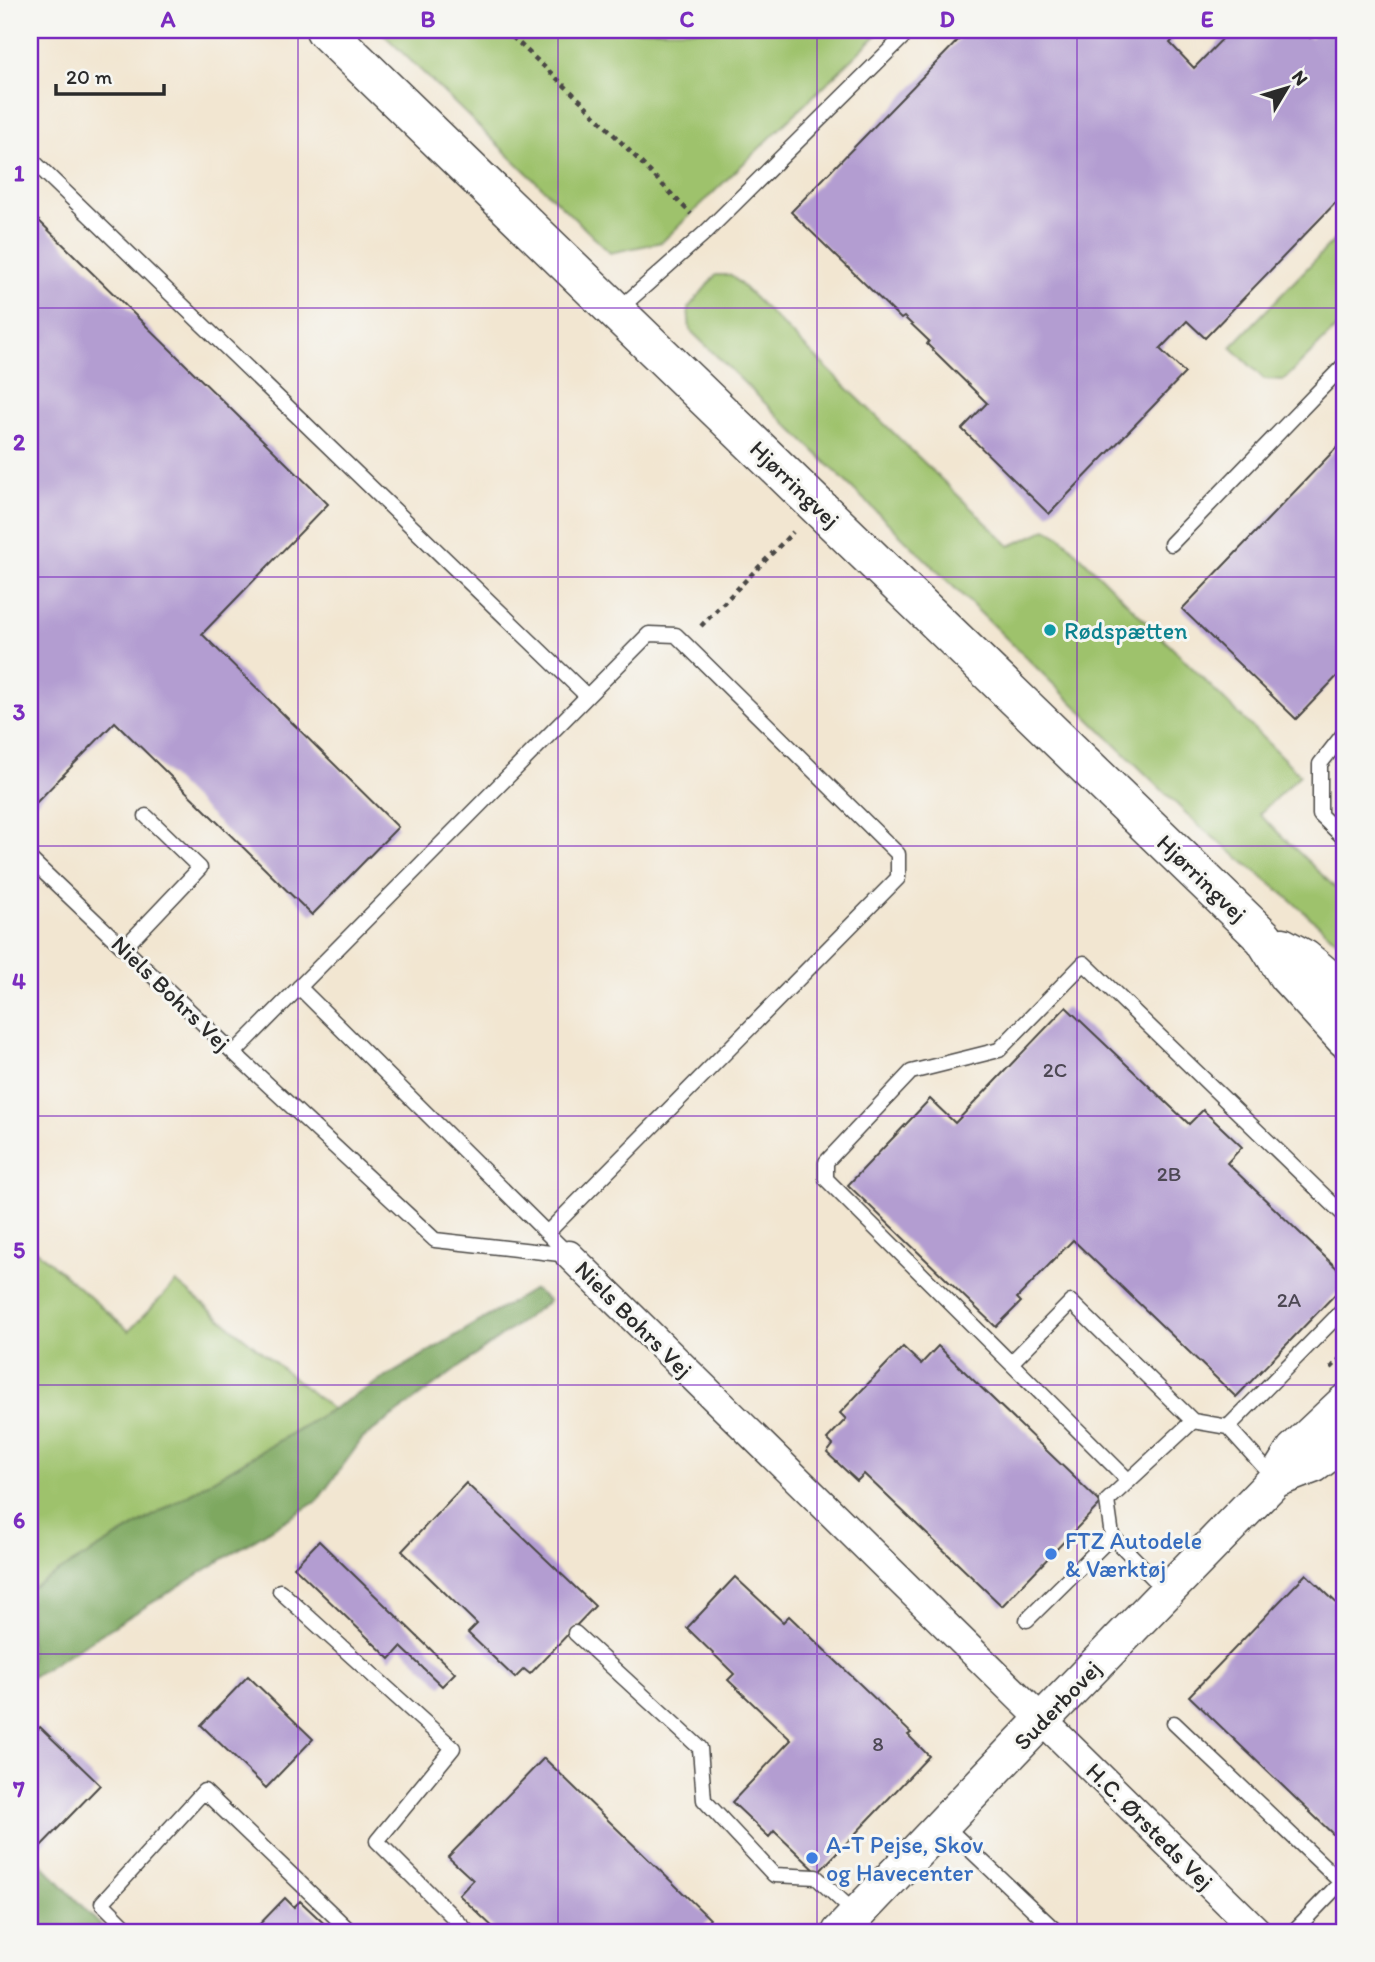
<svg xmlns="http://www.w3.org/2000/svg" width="1375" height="1962" viewBox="0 0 1375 1962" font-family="Itim,sans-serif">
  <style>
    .green { fill: #9ec26c; stroke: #64764c; stroke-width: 2 }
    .forest { fill: #7ea860; stroke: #546a46; stroke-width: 2 }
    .building { fill: #b39dd1 }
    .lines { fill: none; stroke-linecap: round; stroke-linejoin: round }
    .service-casing { stroke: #494744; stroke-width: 17 }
    .minor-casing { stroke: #494744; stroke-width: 31 }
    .tertiary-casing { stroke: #494744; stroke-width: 38 }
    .primary-casing { stroke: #494744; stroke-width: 41 }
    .path { stroke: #494744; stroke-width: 4.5; stroke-dasharray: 5 5; stroke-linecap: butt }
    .service { stroke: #fff; stroke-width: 14 }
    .minor { stroke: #fff; stroke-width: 28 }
    .tertiary { stroke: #fff; stroke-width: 35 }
    .primary { stroke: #fff; stroke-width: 38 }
    .grid { fill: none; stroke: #7b2cbf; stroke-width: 2; stroke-opacity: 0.55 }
    .culture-dot { fill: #0f9aa8; stroke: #f6f6f2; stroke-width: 2.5 }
    .shop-dot { fill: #3f7fe0; stroke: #f6f6f2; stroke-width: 2.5 }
    .labels { text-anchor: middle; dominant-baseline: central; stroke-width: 6; stroke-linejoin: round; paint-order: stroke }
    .number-label { font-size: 21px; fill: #4d4854 }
    .street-label { font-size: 24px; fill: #2b2b2b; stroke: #f6f6f2 }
    .culture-label { font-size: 24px; fill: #0d838f; stroke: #f6f6f2; text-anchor: start }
    .shop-label { font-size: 24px; fill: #366cbe; stroke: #f6f6f2; text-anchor: start }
    .neatline { fill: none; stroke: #7b2cbf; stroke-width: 2.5 }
    .grid-label { font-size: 23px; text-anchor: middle; font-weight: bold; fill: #7b2cbf }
  </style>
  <rect width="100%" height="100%" fill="#f6f6f2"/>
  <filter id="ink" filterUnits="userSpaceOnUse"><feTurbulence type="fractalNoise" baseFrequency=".0143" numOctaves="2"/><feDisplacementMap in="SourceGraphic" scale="14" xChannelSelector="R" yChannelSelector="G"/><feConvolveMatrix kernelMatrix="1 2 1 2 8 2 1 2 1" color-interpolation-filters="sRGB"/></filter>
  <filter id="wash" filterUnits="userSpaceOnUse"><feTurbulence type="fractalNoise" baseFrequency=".00686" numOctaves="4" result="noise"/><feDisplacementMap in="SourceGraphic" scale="28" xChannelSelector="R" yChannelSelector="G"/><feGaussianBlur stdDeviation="1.57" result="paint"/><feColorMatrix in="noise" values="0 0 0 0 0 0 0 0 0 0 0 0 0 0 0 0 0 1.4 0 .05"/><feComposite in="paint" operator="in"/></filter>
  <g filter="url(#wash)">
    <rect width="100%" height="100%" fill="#f2e6d1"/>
    <path class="green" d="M379 30H882L662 242 610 253Z
      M1345 229V319L1284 380 1264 379 1231 347Z
      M716 275H731L1010 546 1047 529 1061 537 1300 775 1259 814 1345 897V948L1286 896 1198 825 690 330 688 308Z
      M30 1245 129 1331 176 1282 332 1409 30 1589Z"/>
    <path class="forest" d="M534 1289 549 1301 363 1438 317 1501 30 1678V1589Z
      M30 1852 107 1932H48L30 1915Z"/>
    <g id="blocks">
      <path class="building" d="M968 30H1160L1172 41 1170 43 1194 68 1231 30H1302L1310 38 1319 30H1345V193L1205 338 1187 321 1160 349 1185 373 1049 514 962 429 987 403 927 344 929 341 904 317 901 319 791 212Z
        M30 212 328 504 202 634 398 827 312 915 115 722 30 809Z
        M1345 439V668L1296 719 1182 609Z
        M1066 1007 1189 1124 1203 1110 1242 1147 1227 1163 1345 1276V1284L1236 1397 1073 1240 1017 1298 1021 1302 996 1327 848 1185 930 1099 955 1123Z
        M938 1346 1101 1503 1002 1606 864 1474 857 1481 827 1453 833 1445 827 1439 846 1419 840 1413 903 1347 921 1364Z
        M466 1483 595 1606 530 1674 524 1669 515 1678 468 1633 477 1624 402 1551Z
        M319 1541 455 1673 442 1686 401 1647 390 1659 294 1567Z
        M1306 1574 1345 1611V1829L1337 1838 1189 1696Z
        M735 1577 783 1622 789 1616 911 1733 908 1735 929 1756 818 1873 774 1831 769 1837 732 1802 791 1740 728 1680 734 1674 687 1628Z
        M248 1676 313 1739 266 1788 201 1725Z
        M40 1727 100 1785 36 1851 30 1844V1738Z
        M544 1758 710 1919 699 1932H498L459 1895 473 1880 448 1857Z
        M285 1898 294 1907 300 1901 333 1932H252Z"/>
    </g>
  </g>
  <g filter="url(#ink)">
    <use href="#blocks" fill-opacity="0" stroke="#494744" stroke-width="2"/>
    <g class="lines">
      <g class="service-casing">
        <path id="service" d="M30 158 587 696
          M618 310 707 231 910 30
          M1171 544 1345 364
          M1345 732 1320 764V815L1345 839
          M30 859 234 1053 435 1240 569 1255
          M124 948 200 868 146 816
          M299 987 569 1255
          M234 1053 649 634 676 635 898 854V878L547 1233
          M1011 1363 1071 1302 1193 1421
          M1228 1427 1274 1478
          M1129 1481 826 1179V1162L911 1072 999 1050 1084 963 1345 1216
          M1112 1536 1166 1591
          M280 1591 453 1748 377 1841 468 1932
          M1027 1620 1112 1536 1107 1501 1193 1421 1228 1427 1345 1308
          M575 1633 700 1748 704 1800 774 1875 816 1877 856 1914
          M1174 1723 1345 1886
          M943 1824 1057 1932
          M131 1932 102 1903 204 1791 351 1932
          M1293 1932 1345 1878"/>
      </g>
      <g class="minor-casing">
        <path id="minor" d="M569 1255 1258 1932"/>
      </g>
      <g class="tertiary-casing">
        <path id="tertiary" d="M1275 1480 1314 1465 1345 1442
          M840 1932 1042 1720 1275 1480 1294 1450 1345 1402"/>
      </g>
      <g class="primary-casing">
        <path id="primary" d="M325 30 1264 938 1287 975 1345 1038
          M1282 947 1304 959 1345 993"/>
      </g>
      <path class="path" d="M505 30 582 102 691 214
        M701 626 793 532
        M1331 1368 1345 1353"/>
      <use href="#service" class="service"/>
      <use href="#minor" class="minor"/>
      <use href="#tertiary" class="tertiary"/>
      <use href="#primary" class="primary"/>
    </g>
  </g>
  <path class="grid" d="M298 30V1932M558 30V1932M817 30V1932M1077 30V1932M30 308H1345M30 577H1345M30 846H1345M30 1116H1345M30 1385H1345M30 1654H1345"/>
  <circle class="culture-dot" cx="1050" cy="630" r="7"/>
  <g class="shop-dot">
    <circle cx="1051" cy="1554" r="7"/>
    <circle cx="812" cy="1858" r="7"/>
  </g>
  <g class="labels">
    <g class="number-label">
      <text x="1055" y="1069">2C</text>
      <text x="1169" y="1173">2B</text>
      <text x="1289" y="1299">2A</text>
      <text x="878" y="1743">8</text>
    </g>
    <g class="street-label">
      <text transform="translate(795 484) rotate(44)">Hjørringvej</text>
      <text transform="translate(1202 878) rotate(44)">Hjørringvej</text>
      <text transform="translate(171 993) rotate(44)">Niels Bohrs Vej</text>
      <text transform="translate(634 1319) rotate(45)">Niels Bohrs Vej</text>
      <text transform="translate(1057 1705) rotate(-46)">Suderbovej</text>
      <text transform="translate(1150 1826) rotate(45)">H.C. Ørsteds Vej</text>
    </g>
    <g class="culture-label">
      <text x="1064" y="630">Rødspætten</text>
    </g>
    <g class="shop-label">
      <text x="1065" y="1540">FTZ Autodele<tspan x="1065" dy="28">&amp; Værktøj</tspan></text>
      <text x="826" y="1844">A-T Pejse, Skov<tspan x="826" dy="28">og Havecenter</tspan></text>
    </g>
  </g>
  <rect width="1375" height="1962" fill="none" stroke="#f6f6f2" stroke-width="77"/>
  <g transform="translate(1287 88) rotate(52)" stroke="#f6f6f2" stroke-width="5" paint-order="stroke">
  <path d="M0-5L12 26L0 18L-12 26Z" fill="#2b2b2b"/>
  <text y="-10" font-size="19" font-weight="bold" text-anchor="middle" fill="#2b2b2b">N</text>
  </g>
  <path d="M56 84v10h108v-10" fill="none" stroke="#2b2b2b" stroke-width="3.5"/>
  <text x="66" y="84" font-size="21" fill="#2b2b2b" stroke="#f6f6f2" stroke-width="5" paint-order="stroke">20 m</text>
  <rect x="38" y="38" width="1298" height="1886" class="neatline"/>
  <g class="grid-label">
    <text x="168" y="27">A</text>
    <text x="428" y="27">B</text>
    <text x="687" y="27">C</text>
    <text x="947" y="27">D</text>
    <text x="1207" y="27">E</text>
    <text x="19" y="181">1</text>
    <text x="19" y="450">2</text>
    <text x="19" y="720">3</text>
    <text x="19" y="989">4</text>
    <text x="19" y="1258">5</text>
    <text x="19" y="1528">6</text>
    <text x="19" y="1797">7</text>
  </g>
</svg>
